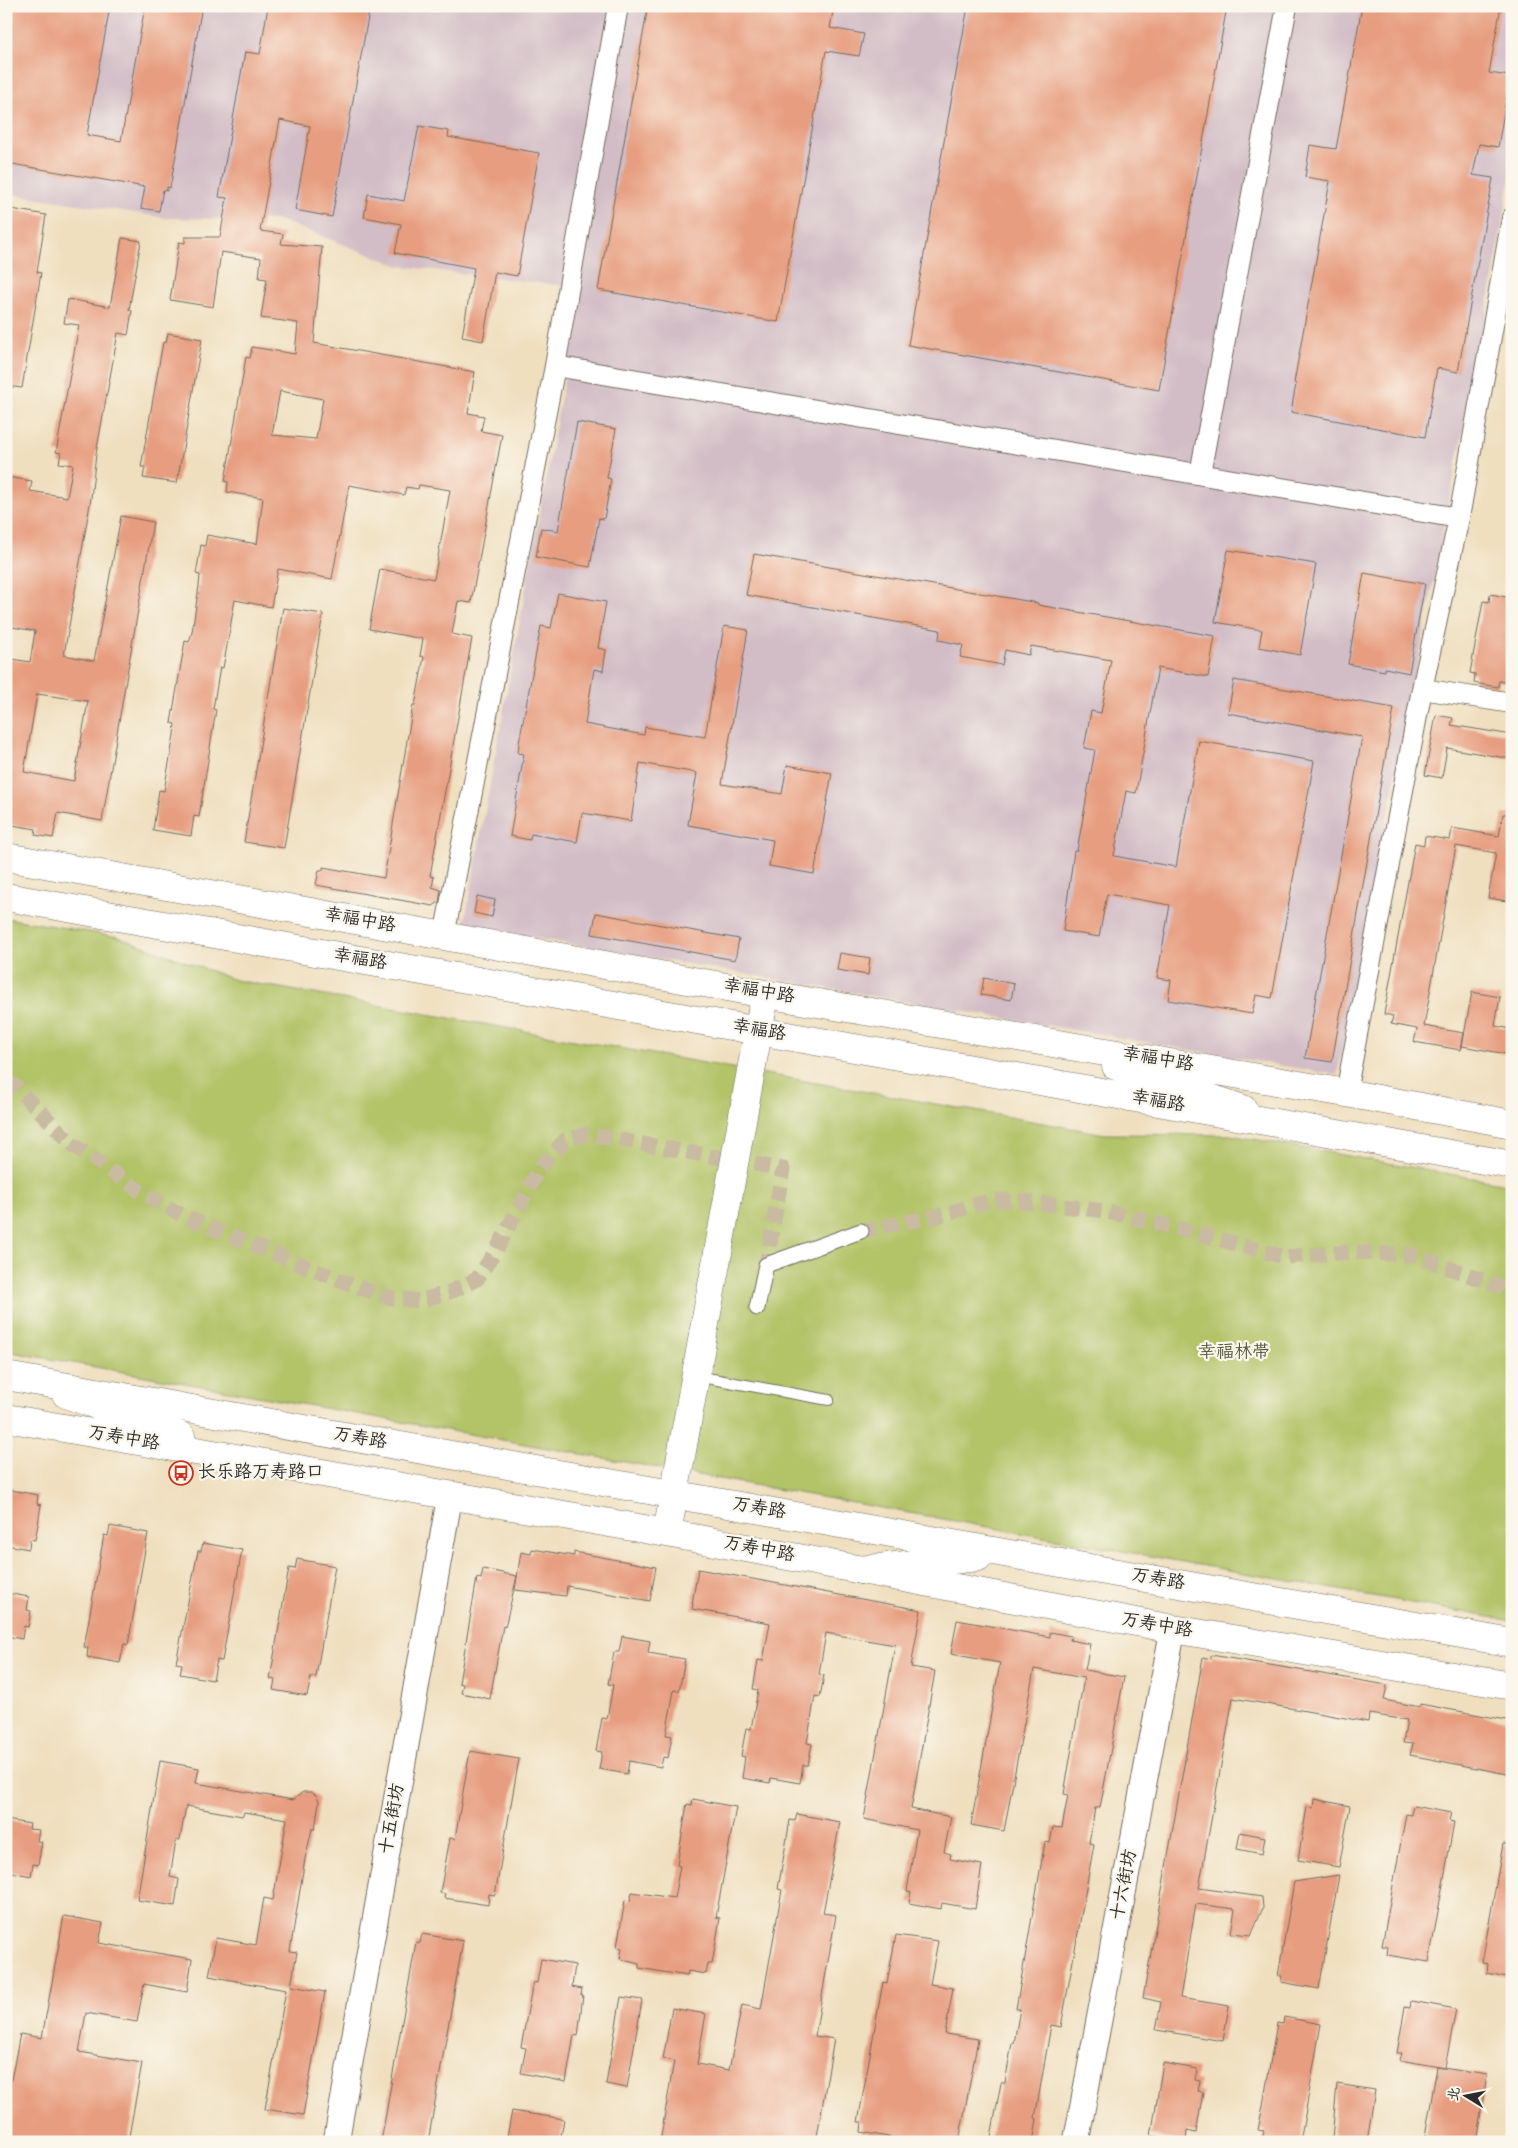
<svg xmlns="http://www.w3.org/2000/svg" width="1518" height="2148" viewBox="0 0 1518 2148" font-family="'Indie Flower','LXGW WenKai TC',sans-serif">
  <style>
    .industrial { fill: #d2bdc6 }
    .green { fill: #b2c367; stroke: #6e7749 }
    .building { fill: #e79e80; fill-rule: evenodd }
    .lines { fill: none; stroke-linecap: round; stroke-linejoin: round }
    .pedestrian-tunnel { stroke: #c8bba1; stroke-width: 15; stroke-dasharray: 15 8; stroke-linecap: butt }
    .service-casing { stroke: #706a5f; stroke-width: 12 }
    .pedestrian-casing { stroke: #706a5f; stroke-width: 17 }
    .minor-casing { stroke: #706a5f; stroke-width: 22 }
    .tertiary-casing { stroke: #706a5f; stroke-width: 27 }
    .secondary-casing { stroke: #706a5f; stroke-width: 29 }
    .primary-casing { stroke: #706a5f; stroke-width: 29 }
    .service { stroke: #fff; stroke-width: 10 }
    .pedestrian { stroke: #fff; stroke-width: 15 }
    .minor { stroke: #fff; stroke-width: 20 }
    .tertiary { stroke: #fff; stroke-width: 25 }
    .secondary { stroke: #fff; stroke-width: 28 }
    .primary { stroke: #fff; stroke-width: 28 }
    .labels { text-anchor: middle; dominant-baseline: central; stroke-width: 4.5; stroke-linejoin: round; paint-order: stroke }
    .street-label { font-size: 18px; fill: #2b2b2b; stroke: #fbf7ec }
    .park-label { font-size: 18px; fill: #54593d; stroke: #fbf7ec }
    .poi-label { font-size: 18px; fill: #2b2b2b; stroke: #fbf7ec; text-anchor: start }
  </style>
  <rect width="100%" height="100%" fill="#fbf7ec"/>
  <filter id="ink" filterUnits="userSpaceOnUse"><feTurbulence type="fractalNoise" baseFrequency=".02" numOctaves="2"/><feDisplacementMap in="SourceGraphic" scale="10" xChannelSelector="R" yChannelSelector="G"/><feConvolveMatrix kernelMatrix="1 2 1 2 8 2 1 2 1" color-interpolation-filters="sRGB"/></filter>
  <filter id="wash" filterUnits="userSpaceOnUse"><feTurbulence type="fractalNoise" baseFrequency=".0096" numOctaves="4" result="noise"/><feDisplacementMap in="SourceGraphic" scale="20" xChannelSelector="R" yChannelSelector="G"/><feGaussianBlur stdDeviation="1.12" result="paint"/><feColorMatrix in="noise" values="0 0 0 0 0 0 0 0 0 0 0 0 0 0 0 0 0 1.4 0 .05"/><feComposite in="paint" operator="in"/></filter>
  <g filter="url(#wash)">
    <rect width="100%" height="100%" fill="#efdfbf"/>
    <path class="industrial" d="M6 6H1512V169L1492 283 1337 1075 464 926 581 288 400 266 279 220 167 218 6 193Z"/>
    <path class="green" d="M6 918 119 937 235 980 1105 1134 1230 1135 1512 1185V1621L6 1351Z"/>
    <g id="blocks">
      <path class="building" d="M6 6H110L87 135 121 141 145 6H202L170 188 167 187V191L163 190 159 211 141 208 145 187 6 163Z
        M268 6H370L332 217 295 210 310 126 280 120 260 231 283 234 281 244 322 247 314 343 475 372 468 413 484 416 481 431 502 435 471 603 458 601 452 634 472 638 430 876 434 877 432 887 441 890 439 902 433 906 316 885 319 870H323V867L384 878 413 705H415L424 657 420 656 423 639 369 629 380 569 434 579 450 490 419 485 418 489 406 487 404 495 349 485 332 579 278 569 271 607 235 600 223 668 220 667 213 709 216 710 199 817 194 816 191 836 153 830 159 790 164 791 174 735 175 724 171 723 185 641 189 642 192 632 199 586 200 575 196 574 201 545 205 546 207 535 257 544 263 498 227 492 228 482 225 481 246 357 250 358 252 347 295 354 298 323 261 318 267 279 259 278 261 258 221 252 213 307 170 300 179 242 185 243V237H220L227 198 219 197 245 52 260 54ZM280 391 323 399 316 439 272 435Z
        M648 6H834L830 28 864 34 859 56 826 51 778 322 598 290Z
        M968 6H1227L1159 390 908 345Z
        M1362 6H1501L1489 73 1510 76 1498 147 1479 144 1473 175 1493 178 1458 372 1437 368 1425 437 1291 412 1296 384 1294 383 1330 181 1305 177 1310 145 1336 149Z
        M419 126 449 131 448 137 539 153 517 276 495 272 483 341 462 337 474 268 395 253 401 224 364 217 368 194 404 201Z
        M6 208 46 215 37 272 41 273 22 388 6 386Z
        M122 238 141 241 129 310 132 311 128 335 118 333 96 454 91 498 64 655 94 661 121 516 153 522 102 821 58 813 53 838 35 835 36 829 6 824V658L30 662 35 631 6 626V477L32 481 30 491 67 497 73 465 59 463 61 453 56 452 79 325 64 323 68 299 110 307ZM37 694 88 701 74 781 24 772Z
        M168 333 202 339 177 483 143 478 145 467H141L163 342 166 343Z
        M577 422 616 429 607 478 611 479 604 519 599 518 590 567 536 557 541 528 558 531Z
        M1228 550 1316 564 1300 655 1259 647 1262 630 1215 622Z
        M754 554 1038 603V605L1215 636 1208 677 1158 668 1136 793 1126 791 1114 856 1176 867 1199 741 1314 761 1272 998 1256 995 1252 1014 1168 1000 1171 980 1157 978 1170 905 1107 894 1099 937 1063 931 1074 851H1077L1095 750 1084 748 1091 711 1101 713 1111 660 1031 646 1029 655 1005 650 1002 665 960 657 963 645 939 640 940 630 746 595Z
        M1364 573 1425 584 1409 673 1385 668V671L1348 664Z
        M558 593 606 602 598 648 606 650 603 671 594 669 585 724 644 735 645 727 705 737 724 626 748 630 722 784 782 794 787 765 832 773 814 874 769 866 773 840 688 825 697 773 640 763 631 821 582 813 577 842 531 834 530 840 510 836 524 754 518 753 519 743 541 626 551 628Z
        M1490 594 1512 598V684L1499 681 1498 687 1474 683 1475 674 1470 673 1483 601 1489 602Z
        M283 608 323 614 284 848 244 842Z
        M1234 680 1394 708 1332 1062 1305 1058 1362 737 1228 713Z
        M1436 715 1453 718 1451 725 1512 735V759L1447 748 1442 778 1425 775Z
        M1503 814H1512V898H1508L1507 901 1488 898 1496 853 1456 846 1424 1026 1464 1033 1461 1050 1414 1042 1417 1029 1391 1024 1393 1016 1384 1014 1415 843 1424 845 1425 836 1450 840 1452 828 1499 836Z
        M477 896 495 900 492 917 474 913Z
        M596 913 739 939 735 960 592 934Z
        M840 953 870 958 868 975 837 970Z
        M984 978 1014 984 1011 1000 981 995Z
        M1472 992 1500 997 1495 1026 1512 1029V1055L1462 1046Z
        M6 1489 38 1495 37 1504 41 1505 38 1525 35 1540 30 1539 29 1549 6 1545Z
        M110 1526 148 1533 128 1645 124 1644 120 1663 87 1657 88 1648 84 1647 104 1535 108 1536Z
        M203 1543 242 1550 222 1661 217 1660 213 1680 180 1674 182 1664 176 1663 198 1551H201Z
        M532 1549 574 1556V1552L656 1567 650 1601 567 1586 566 1596 515 1590 521 1552 531 1554Z
        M297 1559 335 1566 316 1677H311L307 1696 273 1690 275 1680 270 1679 289 1568 295 1569Z
        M483 1569 517 1576 505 1627 503 1626 490 1699 461 1693 463 1684 459 1683 477 1578 481 1579Z
        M698 1569 921 1610 911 1667 935 1671 911 1809 951 1817 944 1852 951 1854 950 1859 982 1865 975 1909 942 1903 941 1909 909 1903 911 1892 907 1891 917 1830 864 1819 895 1645 826 1633 819 1674 824 1675 820 1697 815 1696 807 1743 812 1744 808 1765H803L800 1783 771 1778 770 1783 742 1778 745 1757 741 1756 746 1728 751 1729 758 1690 753 1689 758 1660 763 1661 770 1623 692 1609 693 1604H692Z
        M6 1593 29 1597 27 1610 31 1611 28 1627 24 1626 22 1639 6 1636Z
        M957 1620 1050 1637V1632L1071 1636 1070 1640 1090 1644 1085 1670 1124 1677 1100 1808H1095L1089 1843 1094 1844 1061 2027 1051 2025 1035 2118 1037 2119 1033 2142H990L1001 2083H1005L1012 2043H1014L1020 2009H1016L1045 1842 1050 1843 1053 1827 1062 1828 1068 1795 1064 1794 1084 1678 1034 1669 1004 1831 971 1825 1000 1663 951 1654Z
        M622 1636 650 1641 648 1653 685 1659 679 1691 674 1690 666 1735 672 1736 668 1758 663 1757 661 1767 629 1761 627 1774 599 1769 602 1752 596 1751 602 1718 607 1719 613 1685 608 1684 614 1652H619Z
        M1211 1655 1387 1685 1384 1700 1420 1707V1704L1512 1721V1775L1410 1755 1413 1744 1403 1743 1407 1720 1369 1714 1368 1722 1233 1698 1199 1888 1262 1897 1263 1908 1251 1935 1231 1933 1235 1909 1196 1904 1180 1998 1229 2006 1223 2041 1156 2030 1161 2002 1143 1998 1203 1657 1211 1659Z
        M470 1751 519 1759 495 1895 489 1894 488 1905 444 1898 445 1894 440 1893 450 1838 455 1839Z
        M160 1761 199 1768 196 1783 293 1800 303 1792H311L317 1796 319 1801 315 1829H312L305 1859 290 1951 297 1952 291 1986 325 1992 303 2115 265 2109 286 1990 209 1976 216 1938 256 1945 264 1898 273 1900 287 1819 244 1812 242 1816 186 1806 180 1840H176L170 1877 179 1879 175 1906 137 1900Z
        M693 1799 736 1807 716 1917 720 1918 712 1964H708L706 1974 688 1971 687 1976 639 1968V1964L620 1959 622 1948 617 1947 625 1900 630 1901 632 1892 674 1898 680 1866 677 1865 687 1804 692 1805Z
        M1314 1799 1350 1806 1339 1867 1298 1860 1307 1807 1313 1808Z
        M1413 1806 1451 1813 1449 1821 1454 1822 1429 1962 1387 1955 1388 1947 1382 1946 1406 1814 1411 1815Z
        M797 1814 840 1822 823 1913 836 1915 815 2036 834 2039 816 2142H660L674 2061 663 2059 672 2008 706 2014 697 2064 729 2070 742 2005 761 2009 782 1890 778 1889 790 1820 795 1821Z
        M6 1820 30 1824 29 1829 39 1830 37 1841 42 1842 38 1865 33 1864 31 1876 6 1871Z
        M1240 1832 1265 1837 1262 1854 1237 1849Z
        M1503 1844 1512 1845V1978L1487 1973 1488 1964 1482 1963Z
        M1339 1875 1319 1989 1281 1982 1282 1976H1278L1294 1882Z
        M64 1916 103 1923 99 1943 192 1959 187 1992 144 1984 137 2022 86 2013 79 2052 142 2063 128 2142H6V2106L20 2034 42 2038Z
        M422 1934 463 1941 428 2142H381L416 1942 420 1943Z
        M896 1935 938 1941 930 1984 953 1988 945 2034 978 2039 959 2142H915L861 2132 862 2122H858L883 1982 887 1983Z
        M541 1959 575 1965 572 1987 582 1989 581 1995H583L578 2036 574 2035 566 2082 521 2073 526 2048 521 2047 533 1982 537 1983Z
        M621 1997 642 2000 627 2088 606 2084Z
        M1411 2001 1456 2009 1445 2068 1400 2060 1402 2053H1397L1405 2007 1410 2008Z
        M1284 2017 1321 2024 1305 2115 1300 2142H1262L1264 2131 1258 2130 1263 2105 1277 2023 1283 2024Z
        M1163 2063 1197 2069 1195 2080 1200 2081 1198 2091 1203 2092 1196 2133 1187 2131 1186 2142 1151 2136Z
        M1437 2067 1487 2075 1476 2142H1424Z
        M1337 2084 1375 2090 1367 2142 1332 2139Z
        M512 2111 564 2119 560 2142H506Z"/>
    </g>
  </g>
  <g filter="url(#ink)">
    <use href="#blocks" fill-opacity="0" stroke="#706a5f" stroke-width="1"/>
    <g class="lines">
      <path class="pedestrian-tunnel" d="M6 1080 16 1087 72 1144 144 1194 185 1217 341 1281 387 1297 418 1301 450 1292 477 1279 497 1249 540 1167 565 1140 587 1134 783 1169 766 1265
        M861 1231 938 1216 993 1200 1021 1201 1105 1211 1189 1231 1284 1257 1351 1252 1413 1255 1499 1286 1512 1293"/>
      <g class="service-casing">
        <path id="service" d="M696 1376 829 1400"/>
      </g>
      <g class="pedestrian-casing">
        <path id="pedestrian" d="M757 1308 766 1265 861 1231"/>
      </g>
      <g class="minor-casing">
        <path id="minor" d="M555 366 1459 518
          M1200 474 1287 6
          M1422 689 1512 703
          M444 936 555 366 618 6
          M1346 1093 1422 689 1459 518 1512 218"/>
      </g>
      <g class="tertiary-casing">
        <path id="tertiary" d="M336 2142 450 1495
          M1076 2142 1173 1629"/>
      </g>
      <g class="secondary-casing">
        <path id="secondary" d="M6 857 765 994 1346 1093 1512 1124
          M1116 1066 1243 1109
          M66 1394 181 1436
          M6 1418 667 1533 1173 1629 1512 1686
          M667 1533 765 994"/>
      </g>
      <g class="primary-casing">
        <path id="primary" d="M6 897 1512 1165
          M6 1376 1512 1643
          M860 1570 978 1557"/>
      </g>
      <use href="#service" class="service"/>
      <use href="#pedestrian" class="pedestrian"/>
      <use href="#minor" class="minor"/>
      <use href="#tertiary" class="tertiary"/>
      <use href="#secondary" class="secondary"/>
      <use href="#primary" class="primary"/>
    </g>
  </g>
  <defs>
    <g id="bus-ring" transform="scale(1.25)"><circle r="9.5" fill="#fbf7ec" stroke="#c8321e" stroke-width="1.5"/><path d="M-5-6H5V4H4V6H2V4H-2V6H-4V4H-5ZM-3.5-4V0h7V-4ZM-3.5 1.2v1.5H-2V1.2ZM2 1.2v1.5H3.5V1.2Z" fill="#c8321e"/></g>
  </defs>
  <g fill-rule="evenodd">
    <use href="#bus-ring" x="181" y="1473"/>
  </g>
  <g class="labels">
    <g class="street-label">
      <text transform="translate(360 921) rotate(10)">幸福中路</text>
      <text transform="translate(360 960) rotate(10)">幸福路</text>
      <text transform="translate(759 992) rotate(10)">幸福中路</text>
      <text transform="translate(759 1031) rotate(10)">幸福路</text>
      <text transform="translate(1158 1060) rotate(10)">幸福中路</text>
      <text transform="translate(1158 1102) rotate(10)">幸福路</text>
      <text transform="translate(124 1439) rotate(10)">万寿中路</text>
      <text transform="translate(360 1439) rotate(10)">万寿路</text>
      <text transform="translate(759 1509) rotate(10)">万寿路</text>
      <text transform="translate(759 1550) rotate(11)">万寿中路</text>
      <text transform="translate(1158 1580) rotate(10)">万寿路</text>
      <text transform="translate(1157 1626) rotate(10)">万寿中路</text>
      <text transform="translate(393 1819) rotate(-80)">十五街坊</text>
      <text transform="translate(1125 1885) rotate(-79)">十六街坊</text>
    </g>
    <g class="park-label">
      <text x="1234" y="1353">幸福林带</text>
    </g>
    <g class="poi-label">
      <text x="198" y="1473">长乐路万寿路口</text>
    </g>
  </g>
  <rect width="1518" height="2148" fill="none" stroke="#fbf7ec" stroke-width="25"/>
  <g transform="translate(1466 2096) rotate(280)" stroke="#fbf7ec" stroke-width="4" paint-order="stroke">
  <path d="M0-4L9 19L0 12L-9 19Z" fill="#2b2b2b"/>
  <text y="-8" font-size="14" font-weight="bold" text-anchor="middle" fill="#2b2b2b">北</text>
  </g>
</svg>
